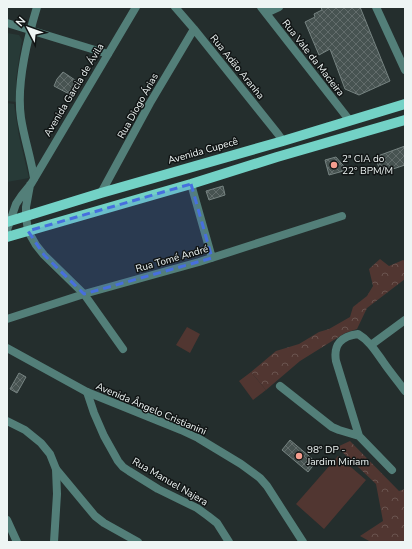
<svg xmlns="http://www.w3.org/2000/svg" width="412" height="549" viewBox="0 0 412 549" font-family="'Nunito Sans',sans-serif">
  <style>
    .built { fill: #273a37 }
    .grass { fill: #513631 }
    .forest { fill: url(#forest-crowns) }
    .building { fill: url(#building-cross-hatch); stroke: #768381 }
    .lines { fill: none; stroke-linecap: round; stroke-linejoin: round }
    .minor { stroke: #537f79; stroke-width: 8 }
    .tertiary { stroke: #537f79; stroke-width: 8 }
    .primary { stroke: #73d2c6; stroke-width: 10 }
    .marked { fill: #476fde; fill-opacity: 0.2; stroke: #476fde; stroke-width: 3; stroke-dasharray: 8 5; stroke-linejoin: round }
    .poi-dot { fill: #f59d8e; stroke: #111515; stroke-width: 1.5 }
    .labels { text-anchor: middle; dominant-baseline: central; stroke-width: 3; stroke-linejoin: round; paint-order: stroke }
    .street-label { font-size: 10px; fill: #eef5f4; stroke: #111515 }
    .poi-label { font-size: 10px; fill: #eef5f4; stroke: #111515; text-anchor: start }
  </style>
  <defs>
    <pattern id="forest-crowns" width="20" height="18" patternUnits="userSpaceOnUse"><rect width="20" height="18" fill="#513631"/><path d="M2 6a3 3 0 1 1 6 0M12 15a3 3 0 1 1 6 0" fill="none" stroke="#6a544f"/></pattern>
    <pattern id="building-cross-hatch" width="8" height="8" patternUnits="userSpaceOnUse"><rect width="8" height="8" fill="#475351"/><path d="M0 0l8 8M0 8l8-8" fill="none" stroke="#626c6b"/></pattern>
  </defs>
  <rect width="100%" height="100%" fill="#242e2d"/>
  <path class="built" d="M7 33 19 35 22 40 16 79V102L7 101Z
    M7 103 14 104 19 136 29 178 7 182Z"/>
  <path class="grass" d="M187 327 200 334 190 353 176 345Z
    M251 372 266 390 253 400 239 381Z
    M338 456 366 480 324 529 296 504Z"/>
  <path class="forest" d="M380 259 389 266 403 260 405 261V279L367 308 357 329 345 333 300 361 266 390 251 372 276 351 299 344 319 332 329 329 350 317 353 307 367 296 373 286 369 269Z
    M350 441 399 491 405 489V542H371L360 536 383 521 376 484 337 447Z"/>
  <path class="building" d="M321 7H360L390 81 359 95 345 89 330 49 319 55 305 22 315 17 314 14 322 10Z
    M63 72 78 82 71 95 54 86 57 79Z
    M405 146V165L381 173 375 157Z
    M336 157 347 170 329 175 325 160Z
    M223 186 225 195 209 200 206 191Z
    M19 373 26 377 17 393 10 389Z
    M290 440 316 462 308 472 282 450Z"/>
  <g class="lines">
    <path class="minor" d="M175 7 194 29 278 134 283 141
      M261 7 350 121
      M266 13 279 7
      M7 23 108 54
      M34 178C31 158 24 138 21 118 16 84 27 40 37 7
      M191 184 212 258
      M101 193 150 103 194 29
      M28 231 36 245 44 255 84 294 123 349
      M7 319 84 294 199 262 342 216
      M371 345 405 320
      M280 386 332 427 339 430 359 436 392 470
      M87 392 94 413 104 436 118 461 123 467 129 471 158 489 197 508 208 516 217 523 229 542
      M359 436 336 361C333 344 342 336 358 334 370 341 376 352 384 363 390 372 398 381 405 391
      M56 469 95 516 104 523 138 542
      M7 520 17 542"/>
    <path class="tertiary" d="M376 7 405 70
      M7 230 16 204 22 195 31 184 136 7
      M28 231 26 216V207L30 185
      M7 348 87 392 181 430 198 438 241 464 260 478 267 486 303 542
      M7 421 25 430 41 443 50 454 56 469 57 494 54 542"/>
    <path class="primary" d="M7 222 101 193 283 141 405 104
      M7 237 191 184 277 157 405 120"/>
  </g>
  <path class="marked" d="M191 184 212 258 84 294 44 255 28 231Z"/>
  <g class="poi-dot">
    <circle cx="334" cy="165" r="4"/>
    <circle cx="299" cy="456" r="4"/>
  </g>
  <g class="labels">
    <g class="street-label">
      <text transform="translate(313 58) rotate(52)">Rua Vale da Macieira</text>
      <text transform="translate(237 67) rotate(51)">Rua Adão Aranha</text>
      <text transform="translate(74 90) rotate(-59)">Avenida Garcia de Ávila</text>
      <text transform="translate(138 106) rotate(-61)">Rua Diogo Árias</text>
      <text transform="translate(203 151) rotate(-16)">Avenida Cupecê</text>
      <text transform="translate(172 259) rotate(-16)">Rua Tomé André</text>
      <text transform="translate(151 409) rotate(23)">Avenida Ângelo Cristianini</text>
      <text transform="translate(170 482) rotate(30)">Rua Manuel Najera</text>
    </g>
    <g class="poi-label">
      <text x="342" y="159">2ª CIA do<tspan x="342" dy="12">22º BPM/M</tspan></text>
      <text x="307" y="450">98º DP -<tspan x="307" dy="12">Jardim Miriam</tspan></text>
    </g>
  </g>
  <rect width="412" height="549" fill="none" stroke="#eef5f4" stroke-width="16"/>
  <g transform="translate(28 28) rotate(311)" stroke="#111515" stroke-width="3" paint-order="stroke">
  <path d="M0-3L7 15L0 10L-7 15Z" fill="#eef5f4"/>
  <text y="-6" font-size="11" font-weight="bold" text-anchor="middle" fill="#eef5f4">N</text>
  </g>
</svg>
